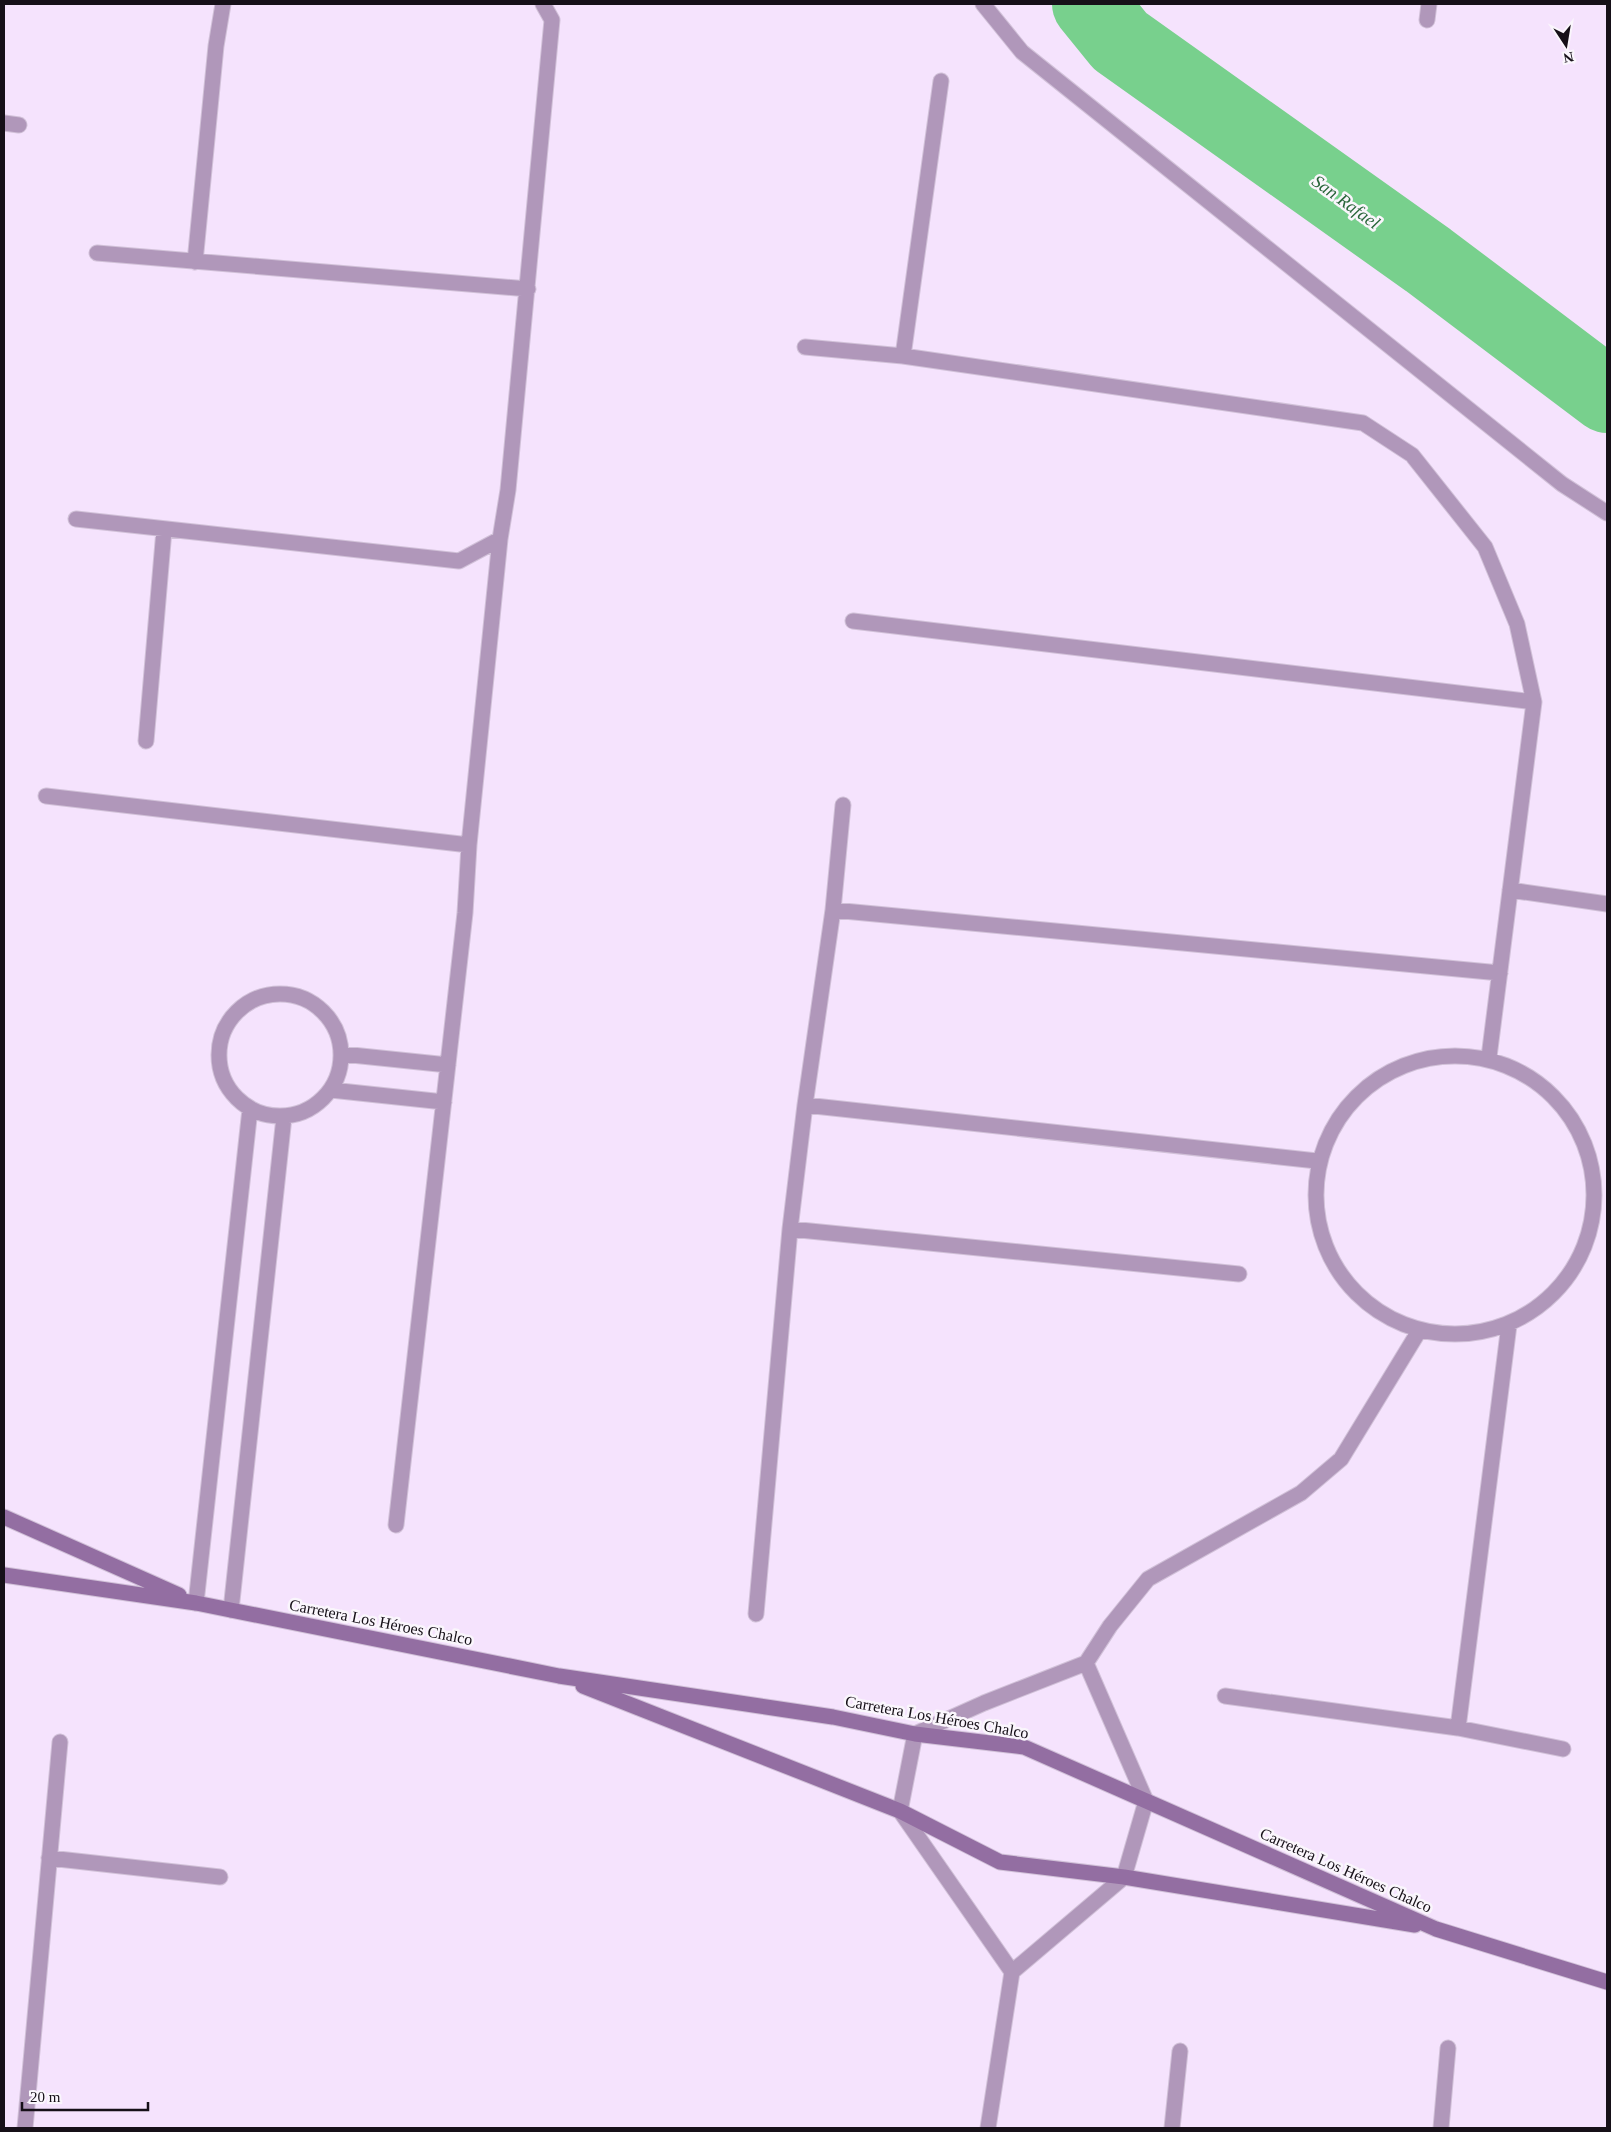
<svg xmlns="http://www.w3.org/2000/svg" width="1611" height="2132" viewBox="0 0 1611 2132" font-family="Georgia,serif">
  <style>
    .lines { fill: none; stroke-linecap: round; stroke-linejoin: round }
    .river { stroke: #78d08d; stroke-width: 76 }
    .street-casing { stroke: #d1c1d8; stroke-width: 17 }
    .secondary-casing { stroke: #d1c1d8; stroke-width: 17 }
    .street { stroke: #b097ba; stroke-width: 15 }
    .secondary { stroke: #936ea2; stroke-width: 15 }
    .labels { text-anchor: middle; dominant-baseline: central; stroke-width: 5; stroke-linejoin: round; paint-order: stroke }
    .street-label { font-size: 16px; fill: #161018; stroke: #faf6fc }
    .water-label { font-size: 18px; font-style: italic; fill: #29663a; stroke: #faf6fc }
  </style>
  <rect width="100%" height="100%" fill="#f5e3fd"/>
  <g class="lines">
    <path class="river" d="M1090 4 1120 41 1428 260 1607 395"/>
    <g class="street-casing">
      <path id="street" d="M983 4 1022 52 1562 484 1607 513
        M1427 20 1429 4
        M4 123 19 125
        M97 253 528 289
        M195 262 216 46 223 4
        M805 347 903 356 1363 423 1412 455 1485 547 1517 624 1534 702 1489 1057
        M903 356 941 81
        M76 519 459 561 500 539
        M853 621 1534 702
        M146 741 164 530
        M46 796 469 845
        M1510 890 1607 904
        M833 910 1500 973
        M219 1055a61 61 0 1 1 122 0a61 61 0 1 1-122 0Z
        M342 1054 448 1065
        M1316 1195a139 139 0 1 1 278 0a139 139 0 1 1-278 0Z
        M331 1090 444 1102
        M805 1105 1317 1161
        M790 1229 1239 1274
        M396 1525 465 913 469 845 500 539 508 490 552 20 543 4
        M196 1603 250 1109
        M231 1610 284 1117
        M756 1614 790 1229 805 1105 833 910 843 805
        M1225 1696 1458 1728 1509 1325
        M1458 1728 1563 1749
        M49 1858 220 1877
        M1012 1972 900 1811 915 1734 984 1703 1086 1663 1110 1626 1148 1579 1301 1493 1341 1459 1419 1331
        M25 2128 60 1742
        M988 2128 1012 1972 1124 1877 1146 1801 1086 1663
        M1172 2128 1180 2051
        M1441 2128 1448 2048"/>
    </g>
    <g class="secondary-casing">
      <path id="secondary" d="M4 1517 179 1595
        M4 1575 196 1603 559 1676 833 1717 915 1734 1024 1747 1436 1929 1607 1982
        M583 1686 900 1811 1000 1862 1124 1877 1415 1925"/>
    </g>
    <use href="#street" class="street"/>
    <use href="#secondary" class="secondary"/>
  </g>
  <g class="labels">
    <g class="street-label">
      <text transform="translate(381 1622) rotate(11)">Carretera Los Héroes Chalco</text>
      <text transform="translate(937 1717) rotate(10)">Carretera Los Héroes Chalco</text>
      <text transform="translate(1346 1870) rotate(24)">Carretera Los Héroes Chalco</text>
    </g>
    <g class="water-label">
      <text transform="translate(1346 202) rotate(36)">San Rafael</text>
    </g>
  </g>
  <rect width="1611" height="2132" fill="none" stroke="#161018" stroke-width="10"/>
  <g transform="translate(1566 45) rotate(168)" stroke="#faf6fc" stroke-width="4" paint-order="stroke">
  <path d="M0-4L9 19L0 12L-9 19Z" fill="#161018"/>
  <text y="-8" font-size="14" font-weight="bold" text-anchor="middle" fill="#161018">N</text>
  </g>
  <path d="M22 2102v8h126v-8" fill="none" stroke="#161018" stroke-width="2.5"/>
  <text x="30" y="2102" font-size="15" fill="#161018" stroke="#faf6fc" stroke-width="4" paint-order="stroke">20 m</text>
</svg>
